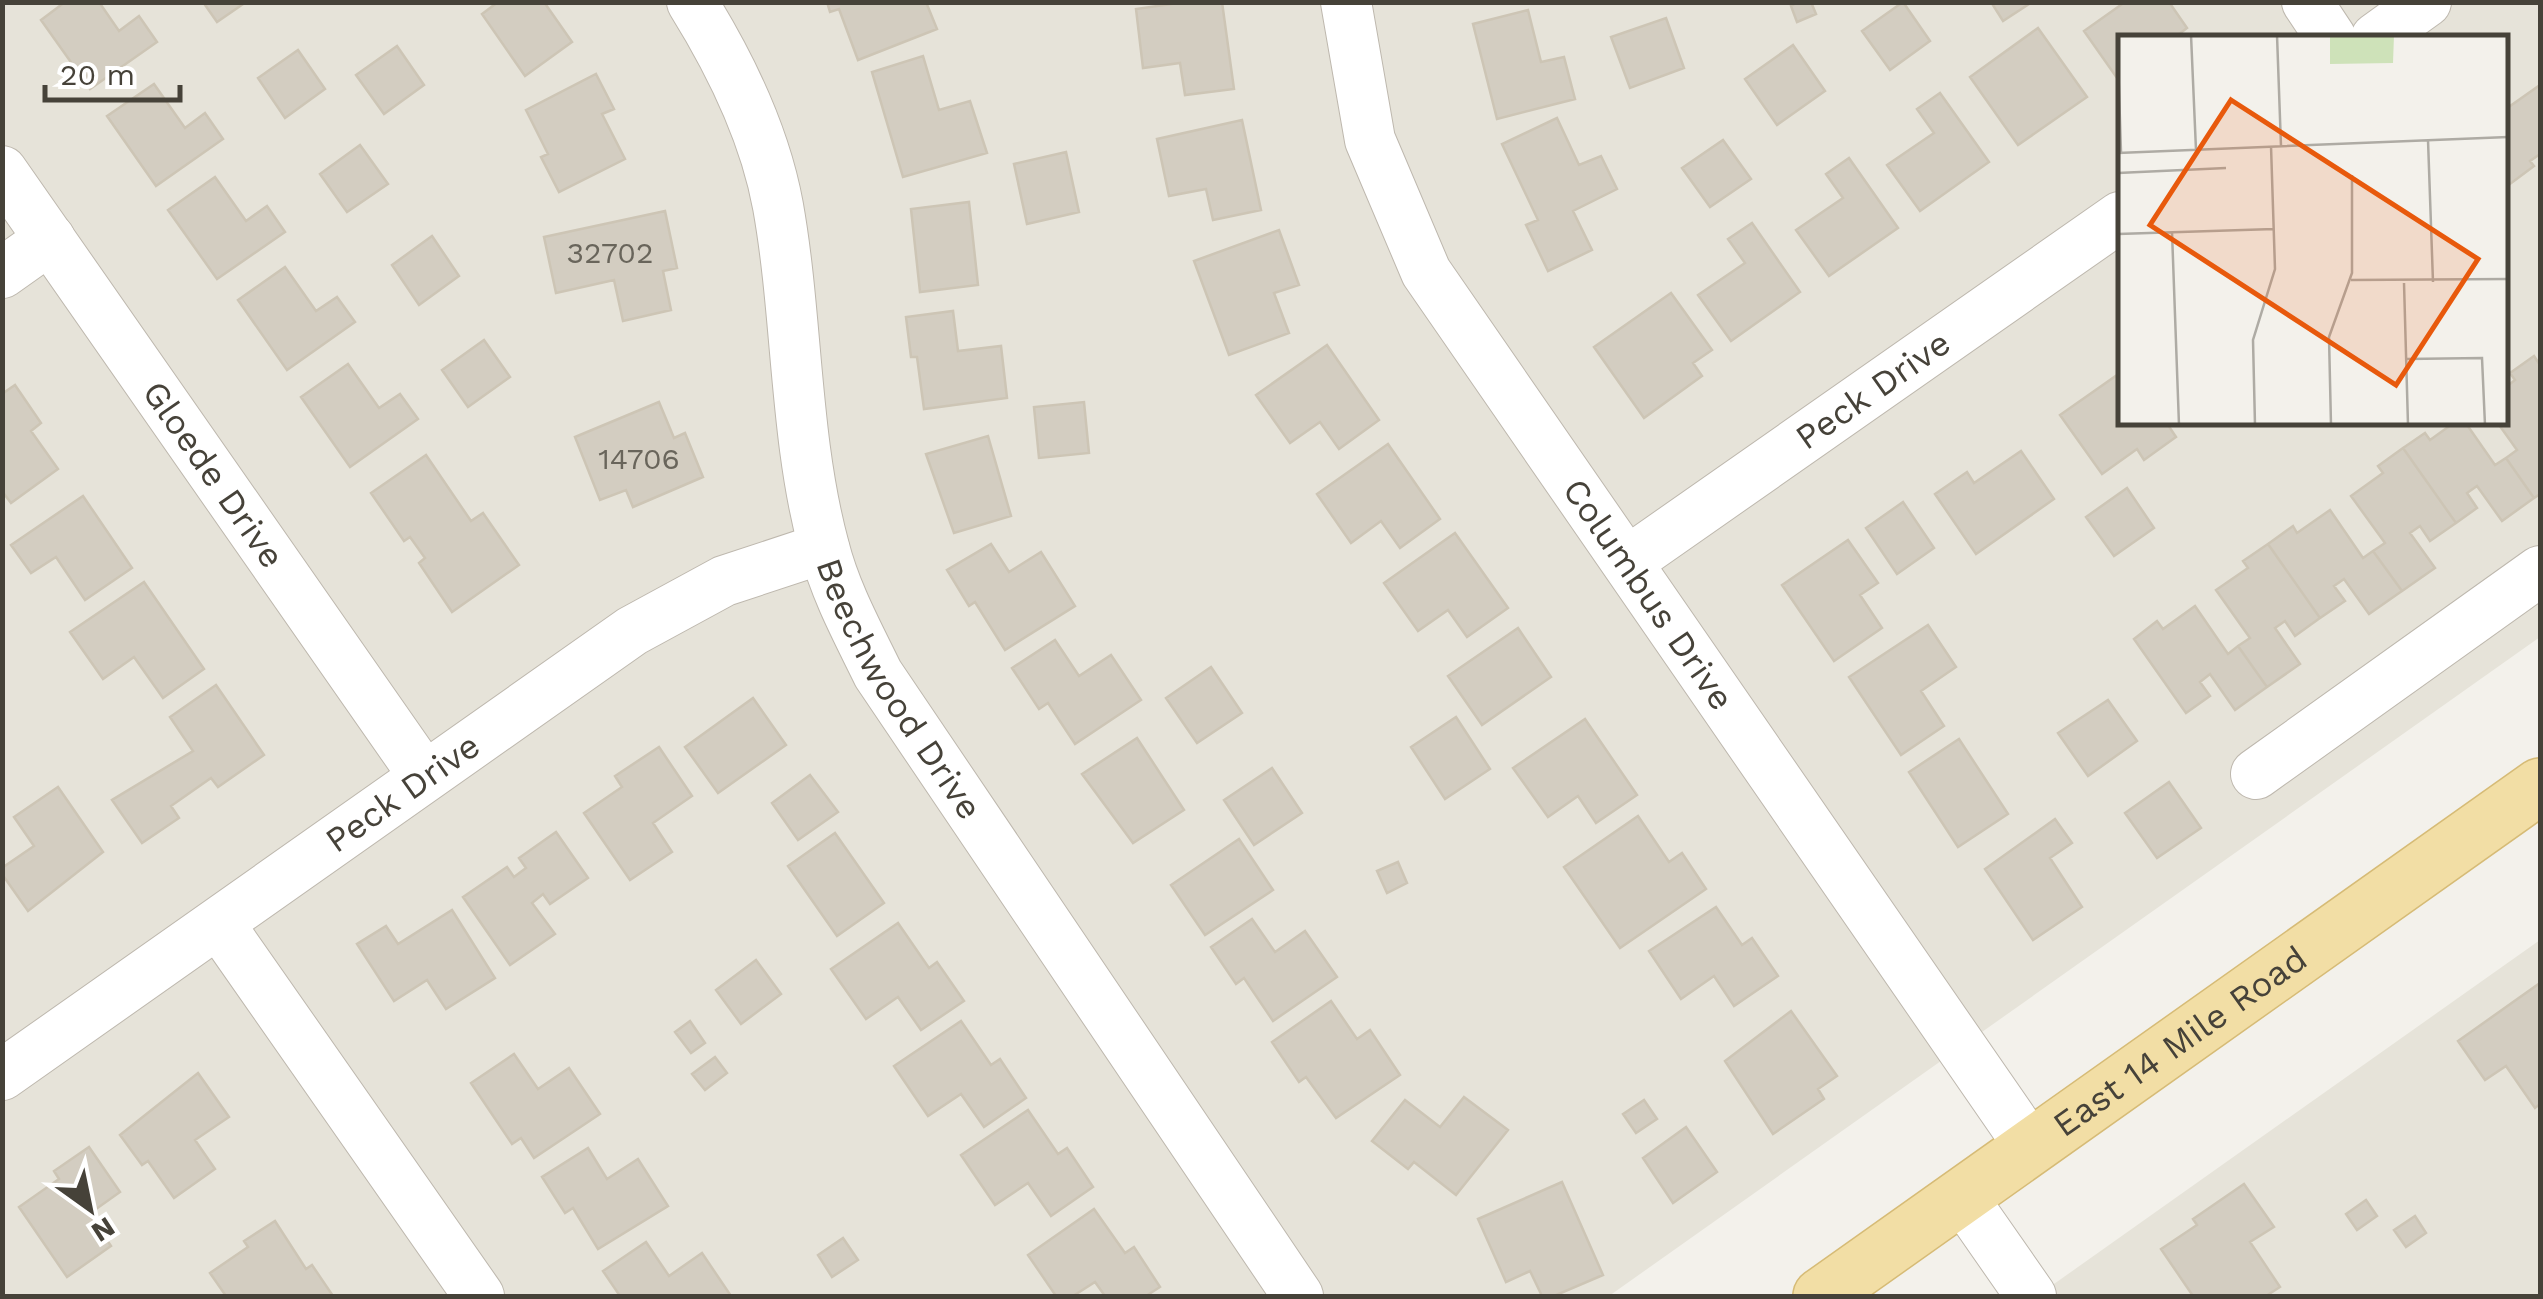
<svg xmlns="http://www.w3.org/2000/svg" width="2543" height="1299" viewBox="0 0 2543 1299" font-family="'Work Sans',sans-serif">
  <style>
    .residential { fill: #e6e3d9; fill-rule: evenodd }
    .building { fill: #d3cdc1; stroke: #cdc5b5; stroke-width: 2.5 }
    .lines { fill: none; stroke-linecap: round; stroke-linejoin: round }
    .minor-casing { stroke: #beb8ae; stroke-width: 52 }
    .major-casing { stroke: #d6bb76; stroke-width: 58 }
    .minor { stroke: #fff; stroke-width: 50 }
    .major { stroke: #f2dea5; stroke-width: 55 }
    .labels { text-anchor: middle; dominant-baseline: central; stroke-width: 10; stroke-linejoin: round; paint-order: stroke }
    .number-label { font-size: 30px; fill: #69655b }
    .street-label { font-size: 35px; fill: #464239; stroke: #fff }
    .inset-road { fill: none; stroke: #aeaba4; stroke-width: 2.5 }
    .view { fill: #e8590c; fill-opacity: 0.15; stroke: #e8590c; stroke-width: 5 }
    .inset-edge { fill: none; stroke: #464239; stroke-width: 5 }
  </style>
  <rect width="100%" height="100%" fill="#f3f1eb"/>
  <path class="residential" d="M3 3H2540V637L1609 1296H3ZM2120 38H2506V422H2120Z
    M2540 940V1296H2037Z"/>
  <path class="building" d="M65 2H99L119 31 139 16 157 42 90 89 41 20Z
    M203 2H246L217 22Z
    M498 2H544L572 42 525 76 482 14Z
    M827 2H926L937 29 858 60 839 9 830 12Z
    M1185 2H1222L1234 89 1185 95 1180 63 1143 68 1136 9Z
    M1798 2H1811L1816 14 1797 22 1791 6Z
    M1903 2 1930 41 1890 70 1862 31Z
    M1991 2H2032L2003 21Z
    M2125 2H2169L2187 28 2174 38H2120L2117 78 2084 31Z
    M1528 10 1541 62 1564 57 1575 99 1497 119 1473 24Z
    M1666 18 1684 68 1630 88 1611 37Z
    M2038 28 2087 97 2018 145 1970 77Z
    M1793 45 1825 91 1777 125 1745 79Z
    M397 46 424 85 384 114 356 75Z
    M298 50 325 89 285 118 258 78Z
    M923 56 939 110 970 101 987 153 903 177 872 72Z
    M596 74 614 109 602 114 625 159 559 192 541 157 548 154 526 110Z
    M154 84 185 128 205 113 223 139 156 186 107 116Z
    M2540 85V154L2530 161 2534 166 2510 184 2506 177V109Z
    M1940 93 1989 162 1920 211 1887 165 1934 133 1917 109Z
    M1557 118 1579 165 1601 156 1617 189 1573 211 1592 250 1548 271 1526 225 1538 220 1502 144Z
    M1242 120 1261 210 1213 220 1206 189 1169 196 1157 139Z
    M1723 140 1751 179 1710 207 1682 168Z
    M360 145 388 184 347 212 320 174Z
    M1066 152 1079 212 1027 224 1014 164Z
    M1849 158 1898 228 1829 276 1796 230 1843 198 1826 174Z
    M215 177 246 221 267 206 285 232 217 279 168 210Z
    M969 202 978 285 920 292 911 209Z
    M665 211 677 268 663 271 671 310 623 321 614 280 556 293 544 237Z
    M1752 223 1800 292 1731 341 1698 295 1745 263 1728 239Z
    M1279 230 1299 285 1274 293 1289 333 1229 355 1194 261Z
    M432 236 459 276 419 305 392 265Z
    M285 267 316 311 337 297 355 322 287 370 238 300Z
    M1671 293 1712 350 1693 363 1702 376 1644 418 1594 347Z
    M953 311 958 351 1001 346 1007 398 924 409 917 357H911L906 317Z
    M484 340 510 377 468 407 442 370Z
    M1327 345 1379 420 1339 449 1320 422 1290 443 1256 395Z
    M2534 356 2540 365V494L2534 498 2506 458 2517 450 2497 422H2506V387L2515 380 2510 373Z
    M348 364 379 408 400 394 418 419 350 467 301 397Z
    M2120 373V422H2166L2176 437 2144 460 2137 449 2102 474 2060 415Z
    M15 385 41 423 31 431 58 469 11 503 2 491V394Z
    M659 402 674 438 685 433 703 477 633 507 626 490 600 500 575 437Z
    M1084 402 1089 453 1039 458 1034 407Z
    M2455 422H2465L2495 465 2506 458 2534 498 2502 521 2477 486 2467 493 2477 508 2456 523 2403 448 2425 433 2430 440Z
    M988 436 1011 516 954 533 926 454Z
    M1388 444 1440 519 1400 548 1381 521 1351 543 1317 494Z
    M2403 448 2456 523 2430 541 2420 526 2410 533 2435 568 2402 591 2373 551 2385 543 2351 496 2383 473 2378 466Z
    M2021 451 2054 499 1976 554 1935 494 1967 472 1974 483Z
    M426 455 471 521 483 513 519 565 452 612 419 563 425 558 410 537 404 541 371 493Z
    M2127 488 2154 528 2114 556 2086 517Z
    M83 496 132 568 85 600 56 557 31 573 11 545Z
    M1903 502 1934 548 1897 574 1866 528Z
    M2330 510 2363 558 2373 551 2402 591 2369 614 2344 579 2334 586 2345 601 2320 618 2268 544 2293 526 2297 533Z
    M1455 533 1508 608 1467 637 1448 610 1418 631 1384 583Z
    M1848 540 1878 583 1860 595 1882 628 1834 661 1782 585Z
    M991 544 1009 572 1041 552 1075 606 1005 650 975 602 969 606 947 570Z
    M2268 544 2320 618 2295 636 2285 621 2275 628 2300 664 2267 687 2238 646 2250 638 2216 590 2248 568 2243 561Z
    M144 582 204 669 163 698 134 657 103 679 70 632Z
    M2195 606 2228 654 2238 646 2267 687 2235 710 2210 674 2200 682 2210 696 2186 713 2134 639 2157 621 2163 629Z
    M1928 625 1956 667 1921 691 1944 726 1901 755 1849 677Z
    M1518 628 1551 677 1482 725 1448 676Z
    M1055 640 1079 676 1111 655 1141 700 1075 744 1048 703 1039 709 1012 668Z
    M1211 667 1242 713 1197 743 1166 698Z
    M216 685 264 755 218 787 211 778 171 806 179 818 142 843 112 800 193 751 170 717Z
    M753 698 786 745 718 793 685 747Z
    M2108 700 2137 741 2088 776 2058 733Z
    M1456 717 1490 769 1445 799 1411 747Z
    M1585 719 1637 795 1596 823 1578 796 1548 817 1513 768Z
    M1137 738 1184 810 1133 843 1082 774Z
    M1959 739 2008 814 1958 847 1909 772Z
    M659 747 692 796 653 823 672 852 630 880 584 813 622 787 615 776Z
    M1272 768 1302 813 1254 845 1224 800Z
    M810 775 838 812 798 840 772 803Z
    M2169 782 2201 828 2157 858 2125 813Z
    M58 787 103 852 28 911 2 874V868L34 846 14 817Z
    M1638 816 1669 862 1682 853 1706 889 1620 948 1564 867Z
    M2055 819 2072 843 2050 858 2082 907 2033 940 1985 869Z
    M556 832 588 878 550 904 543 894 532 903 555 934 510 965 463 897 507 867 514 877 526 868 519 858Z
    M835 833 884 903 837 936 788 866Z
    M1239 839 1273 890 1205 935 1171 885Z
    M1398 862 1407 883 1387 893 1377 871Z
    M1716 907 1742 945 1752 938 1778 976 1734 1006 1714 976 1681 999 1649 951Z
    M452 910 495 978 446 1009 427 980 394 1001 357 944 386 926 398 944Z
    M1252 919 1275 952 1305 931 1337 977 1273 1021 1244 978 1236 984 1211 947Z
    M898 923 929 968 937 962 964 1001 921 1030 898 997 866 1019 831 969Z
    M756 960 781 994 741 1024 716 990Z
    M2540 983V1104L2535 1108 2506 1066 2485 1080 2458 1041Z
    M1331 1001 1357 1039 1370 1030 1400 1075 1336 1118 1306 1077 1299 1082 1272 1042Z
    M1791 1011 1837 1076 1818 1089 1824 1099 1773 1134 1725 1061Z
    M690 1021 705 1043 691 1053 675 1032Z
    M961 1021 991 1065 1000 1059 1026 1098 984 1127 961 1094 928 1116 894 1066Z
    M514 1054 538 1089 569 1068 600 1114 534 1158 521 1138 512 1144 471 1083Z
    M715 1057 727 1073 705 1090 692 1074Z
    M198 1073 229 1117 195 1140 215 1169 174 1198 148 1161 142 1165 120 1135Z
    M1464 1097 1508 1130 1456 1195 1414 1162 1408 1169 1372 1141 1405 1100 1440 1127Z
    M1644 1100 1657 1119 1636 1133 1623 1114Z
    M1028 1110 1058 1154 1067 1148 1093 1187 1051 1216 1028 1183 995 1205 961 1155Z
    M1686 1127 1717 1172 1673 1203 1643 1158Z
    M89 1147 120 1192 89 1214 111 1246 67 1277 19 1207 59 1179 54 1171Z
    M588 1148 607 1179 638 1159 668 1206 598 1249 573 1208 565 1213 542 1177Z
    M1562 1182 1603 1275 1554 1296H1542L1530 1271 1506 1282 1478 1219Z
    M2244 1184 2274 1227 2250 1242 2280 1287 2266 1296H2193L2161 1249 2197 1225 2193 1219Z
    M2366 1200 2377 1216 2357 1230 2346 1214Z
    M1094 1209 1125 1253 1134 1247 1160 1287 1146 1296H1105L1095 1282 1073 1296H1056L1028 1255Z
    M2415 1216 2426 1233 2406 1247 2394 1230Z
    M275 1221 306 1269 312 1265 333 1296H226L210 1273 248 1247 244 1241Z
    M843 1238 858 1260 832 1277 818 1255Z
    M646 1242 669 1276 702 1253 731 1296H620L603 1271Z"/>
  <g class="lines">
    <g class="minor-casing">
      <g id="minor">
        <path id="s1" d="M692 2C730 63 765 135 778 206 798 318 794 437 824 547 835 591 858 633 878 674L1298 1296"/>
        <path id="s2" d="M1346 2 1370 140 1426 272 2031 1148"/>
        <path d="M2307 2 2331 38"/>
        <path d="M2376 38 2426 2"/>
        <path id="s3" d="M2 171 424 776"/>
        <path d="M2 273 50 239"/>
        <path id="s4" d="M1627 562 2120 217"/>
        <path d="M2256 774 2540 571"/>
        <path d="M219 924 479 1296"/>
        <path id="s5" d="M2 1075 632 631 724 581 824 548"/>
        <path d="M1962 1197 2031 1296"/>
      </g>
    </g>
    <g class="major-casing">
      <g id="major">
        <path id="s6" d="M1821 1296 2540 786"/>
      </g>
    </g>
    <use href="#minor" class="minor"/>
    <use href="#major" class="major"/>
  </g>
  <g class="labels">
    <g class="number-label">
      <text x="610" y="252">32702</text>
      <text x="639" y="458">14706</text>
    </g>
    <g class="street-label">
      <text stroke="none"><textPath href="#s4" startOffset="300">Peck Drive</textPath></text>
      <text stroke="none"><textPath href="#s3" startOffset="370">Gloede Drive</textPath></text>
      <text stroke="none"><textPath href="#s2" startOffset="675">Columbus Drive</textPath></text>
      <text stroke="none"><textPath href="#s1" startOffset="728">Beechwood Drive</textPath></text>
      <text stroke="none"><textPath href="#s5" startOffset="490">Peck Drive</textPath></text>
      <text stroke="none"><textPath href="#s6" startOffset="440">East 14 Mile Road</textPath></text>
    </g>
  </g>
  <g transform="translate(2118 35)">
    <rect width="390" height="390" fill="#f3f1eb"/>
    <path d="M212 0H276L275 28 212 29Z" fill="#cee2b9"/>
    <path class="inset-road" d="M73 0 78 115M159 0 163 111M389 0 390 49M0 24 3 117M310 105 315 247M0 118 390 102M0 138 108 133M54 197 61 390M0 199 156 194M233 245 390 244M286 248 290 390M288 324 364 323 367 390M137 390 135 305 157 234 153 111M213 390 211 302 234 238V140"/>
    <path class="view" d="M113 65 360 224 278 350 32 190Z"/>
    <rect width="390" height="390" class="inset-edge"/>
  </g>
  <rect width="2543" height="1299" fill="none" stroke="#464239" stroke-width="10"/>
  <g transform="translate(90 1209) rotate(147)" stroke="#ffffff" stroke-width="8" paint-order="stroke">
  <path d="M0-8L18 38L0 25L-18 38Z" fill="#464239"/>
  <text y="-15" font-size="28" font-weight="bold" text-anchor="middle" fill="#464239">N</text>
  </g>
  <path d="M45 85v15h135v-15" fill="none" stroke="#464239" stroke-width="5"/>
  <text x="60" y="85" font-size="30" fill="#464239" stroke="#ffffff" stroke-width="8" paint-order="stroke">20 m</text>
</svg>
